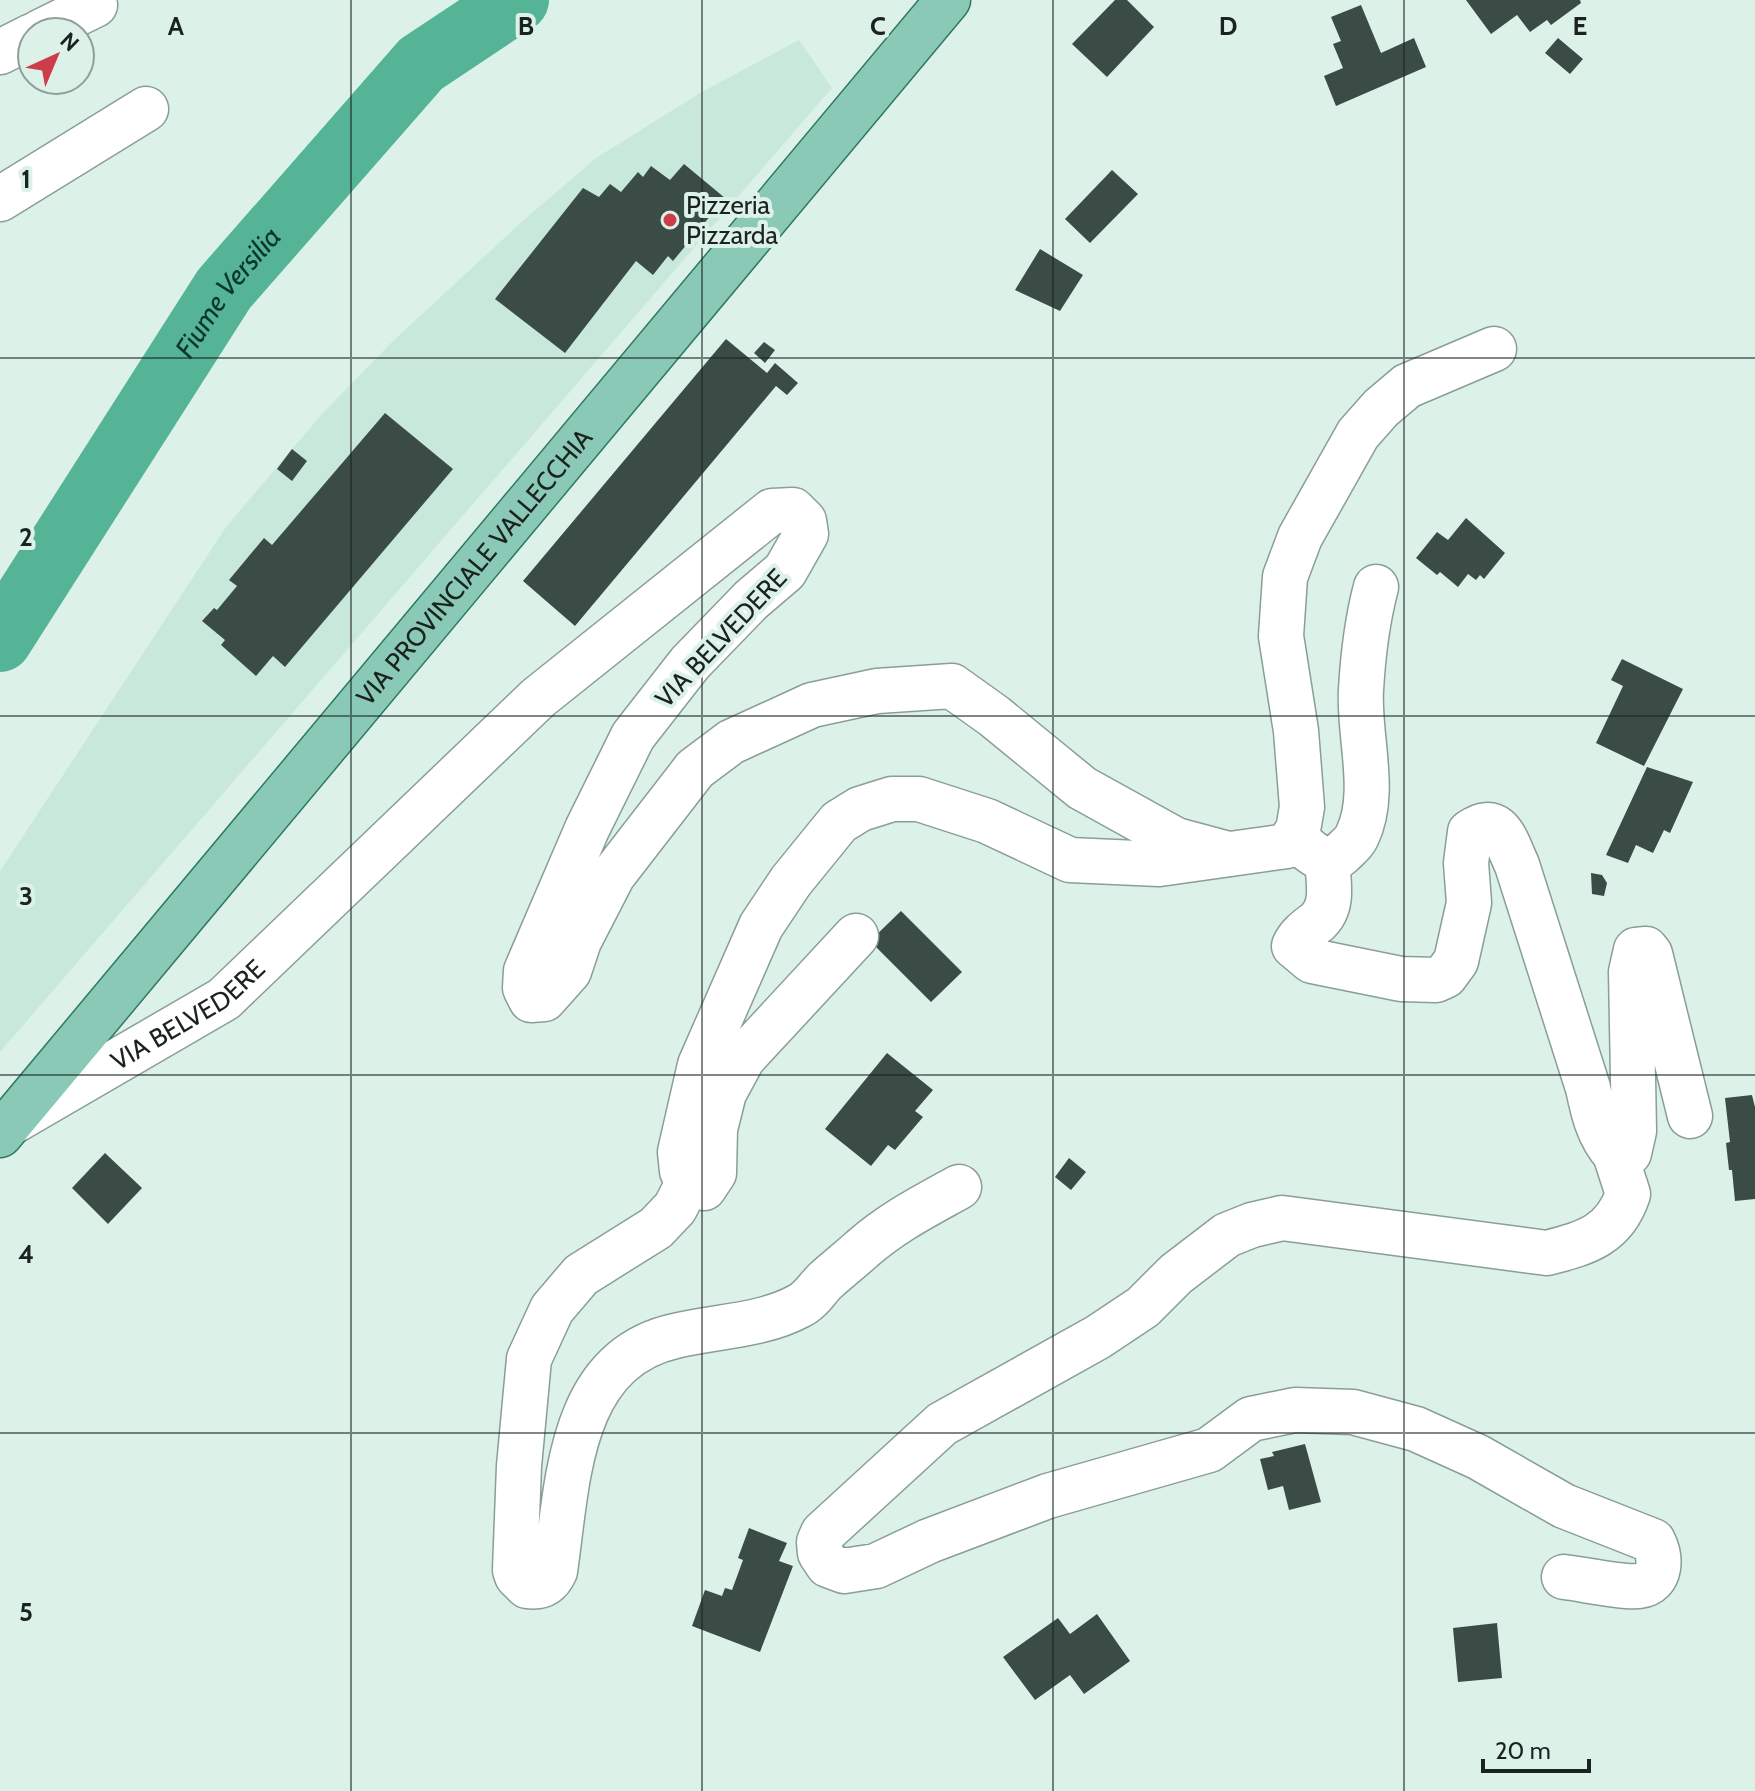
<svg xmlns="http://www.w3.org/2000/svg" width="1755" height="1791" viewBox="0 0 1755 1791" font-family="Cabin,sans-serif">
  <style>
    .built { fill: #c9e8dc }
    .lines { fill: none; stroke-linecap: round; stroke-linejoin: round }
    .river { stroke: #55b495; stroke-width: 64 }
    .building { fill: #3a4c45 }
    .minor-casing { stroke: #899e96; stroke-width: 47 }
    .major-casing { stroke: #307862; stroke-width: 47 }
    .minor { stroke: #fff; stroke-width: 44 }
    .major { stroke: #8ac9b6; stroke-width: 44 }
    .grid { fill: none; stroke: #1b2320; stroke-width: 2; stroke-opacity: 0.55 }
    .poi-dot { fill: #cc3c4b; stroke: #dcf2e9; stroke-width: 3 }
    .labels { text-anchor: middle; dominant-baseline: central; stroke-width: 8; stroke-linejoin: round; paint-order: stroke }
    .poi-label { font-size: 26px; fill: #1b2320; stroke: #dcf2e9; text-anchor: start }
    .street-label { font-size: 26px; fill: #1b2320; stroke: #dcf2e9 }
    .water-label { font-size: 28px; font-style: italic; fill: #0b372a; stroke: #dcf2e9 }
    .grid-label { font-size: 26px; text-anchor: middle; font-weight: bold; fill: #1b2320; stroke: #dcf2e9; stroke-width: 8; stroke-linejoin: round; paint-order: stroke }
  </style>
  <rect width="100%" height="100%" fill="#dcf2e9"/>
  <path class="built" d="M799 40 832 88 0 1052V871L226 527 321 415 393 341 527 217 596 158 700 93Z"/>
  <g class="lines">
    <path class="river" id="s1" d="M0 640 224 289 421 64 517 0"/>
  </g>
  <path class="building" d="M1115 0H1127L1154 27 1107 77 1072 44Z
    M1466 0H1580L1581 3 1551 25 1547 20 1530 32 1517 15 1491 34Z
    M1361 5 1381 53 1414 38 1426 67 1336 106 1324 76 1343 68 1333 44 1341 41 1331 17Z
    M1558 38 1583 59 1570 74 1545 53Z
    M684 164 725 198 673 261 668 256 653 275 636 261 565 353 495 299 583 188 599 197 610 184 621 192 638 172 643 177 651 166 670 180Z
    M1112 170 1138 194 1090 243 1065 219Z
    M1040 249 1083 275 1060 311 1015 290Z
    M726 339 767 373 775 363 798 383 787 395 776 386 575 626 523 581Z
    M764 342 775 350 765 363 754 353Z
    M385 413 453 469 285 667 273 656 256 676 221 645 225 640 202 621 214 608 217 610 237 586 229 580 264 538 272 545Z
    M292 449 307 461 292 481 277 469Z
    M1466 518 1505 553 1484 579 1480 575 1476 580 1468 574 1458 587 1440 572 1437 575 1416 558 1437 532 1448 540Z
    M1622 659 1683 689 1644 766 1596 743 1623 686 1611 680Z
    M1647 767 1693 782 1670 833 1664 830 1653 853 1636 845 1628 863 1606 855Z
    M1591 873 1602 875 1607 883 1604 896 1592 894Z
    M901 911 962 972 931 1002 870 941Z
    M887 1053 933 1090 915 1111 923 1117 895 1150 888 1145 871 1166 825 1129Z
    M1752 1095 1755 1107V1199L1735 1201 1732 1170H1729L1726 1143 1730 1142 1725 1098Z
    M105 1153 142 1188 108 1224 72 1188Z
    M1069 1158 1086 1172 1071 1190 1055 1177Z
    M1305 1444 1321 1502 1289 1510 1283 1486 1268 1490 1260 1459 1274 1456 1272 1452Z
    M749 1528 787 1543 779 1561 793 1566 760 1652 692 1626 705 1590 722 1596 725 1588 732 1590 743 1560 738 1558Z
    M1097 1614 1130 1661 1084 1694 1070 1675 1035 1700 1003 1657 1058 1618 1070 1634Z
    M1497 1623 1502 1678 1458 1682 1453 1628Z"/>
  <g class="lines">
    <g class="minor-casing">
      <g id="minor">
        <path d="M40 32 95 5"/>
        <path d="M0 52 32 36"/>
        <path d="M0 199 146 109"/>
        <path d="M1304 846C1315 856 1329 865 1341 854 1347 848 1354 843 1357 836 1378 793 1358 735 1361 690 1363 655 1367 621 1376 587"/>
        <path d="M1327 860C1328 881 1335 906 1317 922 1308 929 1299 935 1294 946L1312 961 1401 979 1436 980 1445 976 1456 961 1469 903 1466 863 1470 832C1500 811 1506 842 1517 865L1588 1088C1593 1112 1598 1135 1615 1154L1629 1153 1634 1131 1631 972 1636 950 1646 949 1650 954 1690 1116"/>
        <path d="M856 936 743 1058 724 1093 715 1129 714 1173 704 1188 688 1183 682 1171 680 1152 700 1065 761 926 791 881 839 822 860 809 892 799H919L987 821 1070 860 1159 864 1287 846 1298 830 1302 807 1296 731 1281 636 1285 577 1300 537 1358 434 1381 408 1407 386 1494 349"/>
        <path id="s2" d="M14 1121 224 999 538 698 772 511 793 510 804 521 806 534 785 571 751 600 690 663 633 736 587 829 526 971 525 988 531 1000 544 999 569 971 579 941 613 875 695 769 731 742 812 705 877 691 952 686 994 716 1082 788 1176 840 1228 854"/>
        <path d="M688 1183 675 1208 656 1228 581 1275 552 1309 529 1359 519 1466 515 1570 517 1576 527 1586C541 1588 549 1584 555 1571 568 1483 568 1360 675 1336 717 1326 762 1326 799 1306 810 1301 817 1289 825 1281 837 1270 850 1260 862 1249 893 1222 923 1207 959 1187"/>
        <path d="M1564 1577C1582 1579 1624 1588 1639 1586 1663 1583 1661 1556 1653 1541L1564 1506 1478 1457 1416 1429 1353 1412 1295 1410 1251 1419 1209 1450 1048 1496 929 1541 876 1566 844 1571 828 1565 820 1553 819 1542 823 1533 942 1424 1098 1337 1143 1307 1176 1274 1227 1235 1252 1225 1282 1218 1547 1253C1585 1243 1614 1236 1628 1194L1615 1154"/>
      </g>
    </g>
    <g class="major-casing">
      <g id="major">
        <path id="s3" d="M0 1135 948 0"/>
      </g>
    </g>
    <use href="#minor" class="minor"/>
    <use href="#major" class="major"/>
  </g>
  <path class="grid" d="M351 0V1791M702 0V1791M1053 0V1791M1404 0V1791M0 358H1755M0 716H1755M0 1075H1755M0 1433H1755"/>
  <circle class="poi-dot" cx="670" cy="220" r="8"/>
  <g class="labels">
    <g class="poi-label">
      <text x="686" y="205">Pizzeria<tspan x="686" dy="30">Pizzarda</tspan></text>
    </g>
    <g class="street-label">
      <text stroke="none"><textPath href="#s3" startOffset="740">VIA PROVINCIALE VALLECCHIA</textPath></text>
      <text transform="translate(721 638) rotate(-47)">VIA BELVEDERE</text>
      <text stroke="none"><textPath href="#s2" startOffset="204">VIA BELVEDERE</textPath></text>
    </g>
    <g class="water-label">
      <text stroke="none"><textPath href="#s1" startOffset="416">Fiume Versilia</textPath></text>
    </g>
  </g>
  <g class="grid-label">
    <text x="176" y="35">A</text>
    <text x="526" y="35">B</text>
    <text x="878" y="35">C</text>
    <text x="1228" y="35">D</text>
    <text x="1580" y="35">E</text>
    <text x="26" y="188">1</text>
    <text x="26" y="546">2</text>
    <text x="26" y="905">3</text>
    <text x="26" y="1263">4</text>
    <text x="26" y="1621">5</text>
  </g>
  <g transform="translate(56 56) rotate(44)"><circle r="38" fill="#dcf2e9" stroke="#8f9f99" stroke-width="2"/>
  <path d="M0-6L14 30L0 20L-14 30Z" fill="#cc3c4b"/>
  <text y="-12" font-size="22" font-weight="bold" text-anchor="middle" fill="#1b2320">N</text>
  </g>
  <path d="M1483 1759v12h106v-12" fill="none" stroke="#1b2320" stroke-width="4"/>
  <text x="1495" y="1759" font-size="24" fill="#1b2320" stroke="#dcf2e9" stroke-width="6" paint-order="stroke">20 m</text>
</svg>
